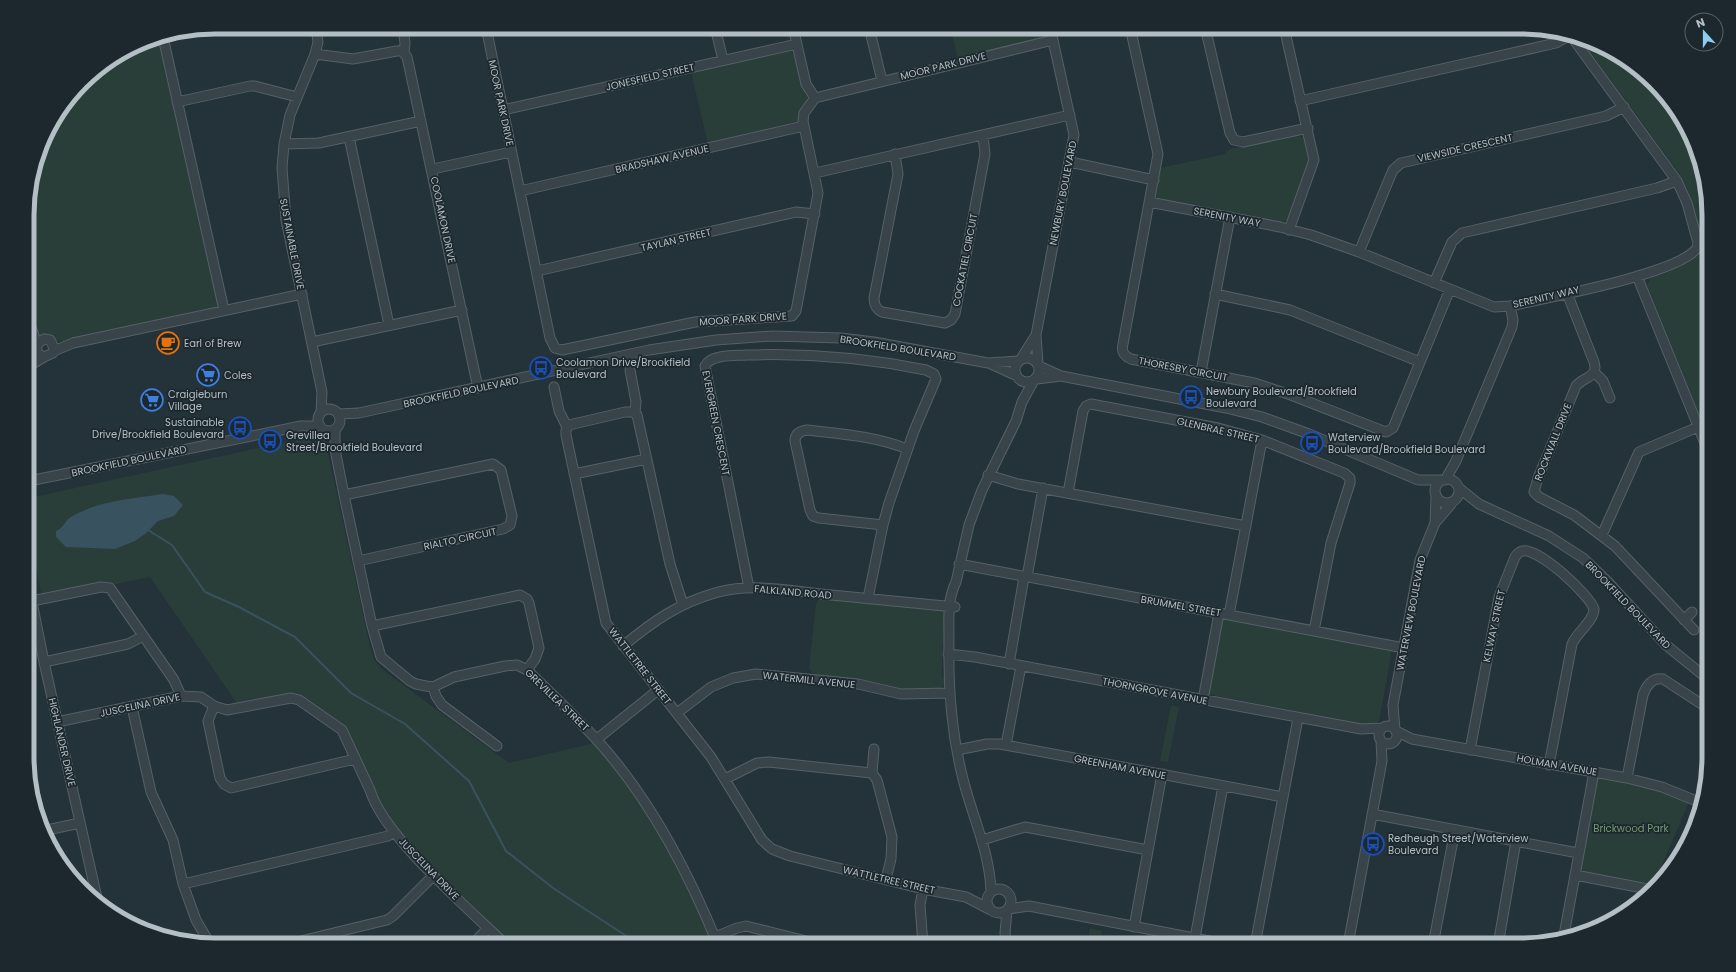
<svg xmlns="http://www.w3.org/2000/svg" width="1736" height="972" viewBox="0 0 1736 972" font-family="Poppins,sans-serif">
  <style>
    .green { fill: #293e39 }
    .water { fill: #39525f }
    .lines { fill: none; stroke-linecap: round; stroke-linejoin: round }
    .stream { stroke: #39525f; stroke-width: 2 }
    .minor-casing { stroke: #566167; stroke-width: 11 }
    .minor { stroke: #384449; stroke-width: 9 }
    .labels { text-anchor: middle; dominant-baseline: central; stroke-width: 3.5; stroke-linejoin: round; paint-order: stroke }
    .street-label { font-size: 10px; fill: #b3bfc5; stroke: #1d282e }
    .poi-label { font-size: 10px; fill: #b3bfc5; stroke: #1d282e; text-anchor: start }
    .park-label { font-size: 10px; fill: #749973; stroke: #1d282e }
    .rim { fill: none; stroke: #b3bfc5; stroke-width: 5 }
  </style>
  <rect width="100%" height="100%" fill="#243239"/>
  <path class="green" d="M950 27H1038L1041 39 958 59Z
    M163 37 224 310 73 343 44 339 29 321V191L46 132 91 74 143 41Z
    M1579 37 1615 52 1677 111 1699 155 1709 202V439L1647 285 1651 278 1702 252 1704 246 1688 190 1679 173Z
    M789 50 795 55 803 87 808 98 797 122 794 125 708 144 691 72Z
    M1292 136 1305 137 1311 159 1287 219 1280 224 1158 201 1156 196 1160 168 1225 154 1230 149Z
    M318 435 325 439 370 647 375 661 383 670 509 763 599 742 620 769 688 879 715 945H511L467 904 402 836 375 795 342 730 299 700 240 708 150 577 42 599 29 529V498Z
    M824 597 943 610 945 615V642L942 644V675L945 682 943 687 938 689 906 691 813 674 809 668 816 604 818 600Z
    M1223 618 1392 649 1379 722 1365 725 1208 694Z
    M1171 705 1179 707 1168 762 1160 761Z
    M1601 776 1648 787 1689 802 1654 884 1584 873 1578 868 1594 781Z
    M1090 928 1102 931 1099 945H1087Z"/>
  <path class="water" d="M163 494 174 496 183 505 174 516 158 521 145 534 135 541 115 549 66 547 56 537V531C64 528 64 521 71 517 100 500 131 499 163 494Z"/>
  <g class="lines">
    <path class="stream" d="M148 530 172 545 205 592 239 607 295 637 351 693 405 724 469 781 506 851 553 888 640 945"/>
    <g class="minor-casing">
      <path id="minor" d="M316 27 318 42 315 54 290 115 284 144 282 168 286 220 322 392 321 412
        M486 27 550 338 555 348 562 350 695 322 792 316 796 311 818 193 803 121 804 113 815 98 1053 40
        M715 27 723 60
        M793 27 806 84 815 98
        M869 27 882 81
        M1130 27 1158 154 1123 344C1121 352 1124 356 1131 359L1254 383 1291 395 1386 432 1393 428 1450 289
        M1205 27 1230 133 1234 140 1243 142 1308 128
        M1284 27 1314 160 1289 230
        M403 29 405 43 404 53
        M486 30 501 27
        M163 37 224 310
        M315 54 353 59 397 51H402L407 57 478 388
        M1300 101 1556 43 1570 35
        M177 102 250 86H255L297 97
        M503 110 797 44
        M349 137 389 325
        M284 144 319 143 421 121
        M895 154 898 174 874 298C874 305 876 309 882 312L945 323 951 320 955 314 985 154 983 135
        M1070 162 1154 180
        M433 169 511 152
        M815 173 1070 115
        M520 191 804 126
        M1149 202 1280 227 1311 235 1359 252 1494 307 1510 306C1545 298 1679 274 1697 248L1698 243 1687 203 1677 181 1569 33
        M1359 252 1390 177 1393 170 1401 163 1606 116 1624 107
        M537 271 796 212 815 214
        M1637 276 1709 453
        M1434 283 1452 242 1462 233 1657 188 1677 181
        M1567 293 1594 362C1599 378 1584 376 1576 386L1538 478 1534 492 1539 497 1574 515 1615 546 1694 630
        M1215 294 1290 310 1420 362
        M29 322 37 344V353L44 357 53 353 54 348 50 340 44 339 37 344
        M312 342 462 310
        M54 351 73 343 302 294
        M1015 370a12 12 0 1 1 24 0a12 12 0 1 1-24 0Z
        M1021 359 1036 335
        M991 364 1017 376
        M1038 364 1036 335 1074 135 1050 27
        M29 366 44 357
        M1039 366 1061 376
        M630 370 636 402 635 413
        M1201 372 1230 217
        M1595 373 1603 381 1610 398
        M1037 379 1061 376 1226 408 1262 417 1309 434 1418 480H1443
        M554 387 559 411 567 427
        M318 420a11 11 0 1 1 22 0a11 11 0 1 1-22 0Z
        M339 414 359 413 649 350 716 340 772 336 841 338 874 342 988 363 1019 361
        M335 430V449L344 495 372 626 381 657 410 681 416 684 426 686 433 687 454 677 505 666 517 665 527 670C550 692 574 715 596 739 650 798 688 871 718 945
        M574 474 647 459
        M988 475 1018 484 1246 526
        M1435 491a12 12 0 1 1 24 0a12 12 0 1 1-24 0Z
        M1445 480 1456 461 1512 327 1513 320 1510 306
        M29 481 301 426H320
        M1459 488 1479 504 1549 536 1583 558 1607 581 1666 645 1709 680
        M1068 493 1083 411 1086 406 1091 404 1218 428 1262 440 1344 473 1350 478V483L1331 543 1314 631
        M344 495 493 464 501 470 512 516 510 525 503 529 358 561
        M1435 523 1436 496
        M883 525 819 518 813 516 810 510 795 441C795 434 800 431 807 430 841 434 875 436 907 449
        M1602 535 1639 452 1698 427
        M959 564 1404 648
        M1027 577 1043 488
        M29 587 44 662 97 898
        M749 588 705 366C711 354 735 356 747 355 808 353 866 358 926 370L934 374 936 379 914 431 889 503 883 525 868 598
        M32 601 101 587 110 588 174 680 181 696
        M683 605 670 564 637 415 633 412H625L569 425 566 430V435L606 623 711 757 762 840 772 849 790 856 923 889 966 897 989 909
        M1229 615 1262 440
        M1684 620 1692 612
        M372 626 520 595 527 599 529 603 539 648 535 659 527 670
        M623 646C652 622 679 603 715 593 750 583 786 590 821 594 866 598 910 603 955 607
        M948 654 975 657 1361 729 1382 728
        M44 662 128 644 143 636
        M1009 664 1024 577
        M433 687 436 696 442 705 497 746
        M1203 700 1219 613
        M214 706 208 721 220 778 224 784 231 788 355 759
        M132 707 151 792 173 840 183 884 196 920 210 944
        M677 713 711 687 733 678 756 674 858 684 901 694 950 693
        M57 722 181 696 201 697 214 706 227 710 291 698 299 700 342 730 370 790C384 837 469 909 506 945
        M1379 735a9 9 0 1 1 18 0a9 9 0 1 1-18 0Z
        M1395 730 1393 705 1420 560 1435 523 1452 503
        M1396 731 1412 739 1627 778 1662 787 1699 802
        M597 739 658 690
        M1006 745 1021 666
        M957 750 987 744H1000L1283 797
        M1470 750 1499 597 1515 557C1517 554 1519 552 1522 551 1538 547 1589 594 1594 609 1594 621 1577 632 1572 644L1549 765
        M872 773 874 749
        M1627 778 1643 695C1646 686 1652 677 1663 679L1709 709
        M725 779 757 763 769 762 872 773 877 780 892 837 891 859 886 879
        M1372 814 1578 853
        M47 830 80 823
        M982 840 1025 827 1148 850
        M1575 875 1653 890
        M183 884 388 836 394 832
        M987 901a12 12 0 1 1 24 0a12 12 0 1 1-24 0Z
        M923 889 920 905 923 945
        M991 892C990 851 971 814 962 775 951 730 948 684 949 639 949 619 947 600 956 582L969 525 982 490 1016 421 1022 402 1034 380
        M1008 909 1029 906 1230 945
        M1134 927 1162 774
        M1564 935 1594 772
        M715 937 737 928 746 926 822 945
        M1195 938 1223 786
        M284 945 387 920 393 916 434 875
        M472 945 488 928
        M1007 945 1005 933 1007 910
        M1255 945 1298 718
        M1348 945 1382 761 1381 741
        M1433 945 1455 830
        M1498 945 1516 841"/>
    </g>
    <use href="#minor" class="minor"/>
  </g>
  <defs>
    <g id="cafe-ring" transform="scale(1.15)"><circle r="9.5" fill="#1d282e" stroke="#e8710a" stroke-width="1.5"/><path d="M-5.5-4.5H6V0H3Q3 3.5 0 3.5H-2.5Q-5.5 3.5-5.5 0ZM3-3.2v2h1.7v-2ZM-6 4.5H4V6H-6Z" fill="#e8710a"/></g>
    <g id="bus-ring" transform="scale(1.15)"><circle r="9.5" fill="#1d282e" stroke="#1a4fb4" stroke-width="1.5"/><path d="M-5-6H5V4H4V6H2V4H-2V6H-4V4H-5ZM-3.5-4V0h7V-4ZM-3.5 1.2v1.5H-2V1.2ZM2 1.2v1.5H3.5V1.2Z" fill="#1a4fb4"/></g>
    <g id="supermarket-ring" transform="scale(1.15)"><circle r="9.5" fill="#1d282e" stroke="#3f7fe0" stroke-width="1.5"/><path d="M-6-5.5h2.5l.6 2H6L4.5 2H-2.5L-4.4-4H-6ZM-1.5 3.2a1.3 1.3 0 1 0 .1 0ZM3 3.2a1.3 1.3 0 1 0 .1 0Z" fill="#3f7fe0"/></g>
  </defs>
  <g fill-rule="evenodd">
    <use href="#cafe-ring" x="168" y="343"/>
    <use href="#bus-ring" x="541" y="368"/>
    <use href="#supermarket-ring" x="208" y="375"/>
    <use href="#bus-ring" x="1191" y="397"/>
    <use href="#supermarket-ring" x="152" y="400"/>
    <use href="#bus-ring" x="240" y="428"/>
    <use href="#bus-ring" x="270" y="441"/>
    <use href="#bus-ring" x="1312" y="443"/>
    <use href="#bus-ring" x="1373" y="844"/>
  </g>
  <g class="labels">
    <g class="street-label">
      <text transform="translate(943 66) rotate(-14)">MOOR PARK DRIVE</text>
      <text transform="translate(650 77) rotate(-13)">JONESFIELD STREET</text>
      <text transform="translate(501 103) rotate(78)">MOOR PARK DRIVE</text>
      <text transform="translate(1465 148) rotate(-13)">VIEWSIDE CRESCENT</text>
      <text transform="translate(662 159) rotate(-13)">BRADSHAW AVENUE</text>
      <text transform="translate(1063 193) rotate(-79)">NEWBURY BOULEVARD</text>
      <text transform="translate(1227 217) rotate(11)">SERENITY WAY</text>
      <text transform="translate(443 220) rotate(78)">COOLAMON DRIVE</text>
      <text transform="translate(676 240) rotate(-13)">TAYLAN STREET</text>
      <text transform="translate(292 244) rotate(79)">SUSTAINABLE DRIVE</text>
      <text transform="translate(965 260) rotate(-79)">COCKATIEL CIRCUIT</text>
      <text transform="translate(1546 297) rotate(-13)">SERENITY WAY</text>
      <text transform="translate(743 319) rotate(-4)">MOOR PARK DRIVE</text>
      <text transform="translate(898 348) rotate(9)">BROOKFIELD BOULEVARD</text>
      <text transform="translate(1183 369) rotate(11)">THORESBY CIRCUIT</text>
      <text transform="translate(461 392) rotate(-12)">BROOKFIELD BOULEVARD</text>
      <text transform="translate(716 423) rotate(79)">EVERGREEN CRESCENT</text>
      <text transform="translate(1218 430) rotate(13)">GLENBRAE STREET</text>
      <text transform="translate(1553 442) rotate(-68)">ROCKWALL DRIVE</text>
      <text transform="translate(129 461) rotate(-12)">BROOKFIELD BOULEVARD</text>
      <text transform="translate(460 539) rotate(-12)">RIALTO CIRCUIT</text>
      <text transform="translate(793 592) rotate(5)">FALKLAND ROAD</text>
      <text transform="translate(1628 605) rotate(46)">BROOKFIELD BOULEVARD</text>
      <text transform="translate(1181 606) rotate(10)">BRUMMEL STREET</text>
      <text transform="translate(1411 613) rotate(-79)">WATERVIEW BOULEVARD</text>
      <text transform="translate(1494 626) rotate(-78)">KELWAY STREET</text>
      <text transform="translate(640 666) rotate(52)">WATTLETREE STREET</text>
      <text transform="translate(809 680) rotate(6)">WATERMILL AVENUE</text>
      <text transform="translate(1155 691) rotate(11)">THORNGROVE AVENUE</text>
      <text transform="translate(557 700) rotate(44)">GREVILLEA STREET</text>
      <text transform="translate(140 705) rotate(-12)">JUSCELINA DRIVE</text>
      <text transform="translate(62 742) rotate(77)">HIGHLANDER DRIVE</text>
      <text transform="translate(1557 765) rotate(10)">HOLMAN AVENUE</text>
      <text transform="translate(1120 767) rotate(11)">GREENHAM AVENUE</text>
      <text transform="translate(429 869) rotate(46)">JUSCELINA DRIVE</text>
      <text transform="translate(889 880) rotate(13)">WATTLETREE STREET</text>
    </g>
    <g class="poi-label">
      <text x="184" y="343">Earl of Brew</text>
      <text x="556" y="362">Coolamon Drive/Brookfield<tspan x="556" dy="12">Boulevard</tspan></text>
      <text x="224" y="375">Coles</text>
      <text x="1206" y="391">Newbury Boulevard/Brookfield<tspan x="1206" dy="12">Boulevard</tspan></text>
      <text x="168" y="394">Craigieburn<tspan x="168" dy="12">Village</tspan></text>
      <text x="224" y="422" text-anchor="end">Sustainable<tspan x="224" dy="12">Drive/Brookfield Boulevard</tspan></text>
      <text x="286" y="435">Grevillea<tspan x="286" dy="12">Street/Brookfield Boulevard</tspan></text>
      <text x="1328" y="437">Waterview<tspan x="1328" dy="12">Boulevard/Brookfield Boulevard</tspan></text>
      <text x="1388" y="838">Redheugh Street/Waterview<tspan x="1388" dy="12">Boulevard</tspan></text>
    </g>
    <g class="park-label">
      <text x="1631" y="828">Brickwood Park</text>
    </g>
  </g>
  <path d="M0 0H1736V972H0ZM215 34H1521A181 181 0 0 1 1702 215V757A181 181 0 0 1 1521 938H215A181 181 0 0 1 34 757V215A181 181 0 0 1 215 34Z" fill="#1d282e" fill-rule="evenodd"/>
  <path class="rim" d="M215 34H1521A181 181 0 0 1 1702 215V757A181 181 0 0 1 1521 938H215A181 181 0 0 1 34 757V215A181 181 0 0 1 215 34Z"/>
  <g transform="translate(1704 32) rotate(339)"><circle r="19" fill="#1d282e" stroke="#59646a"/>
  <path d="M0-3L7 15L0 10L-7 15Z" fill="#8eccef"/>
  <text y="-6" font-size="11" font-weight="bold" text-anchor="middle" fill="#b3bfc5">N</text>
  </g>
</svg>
